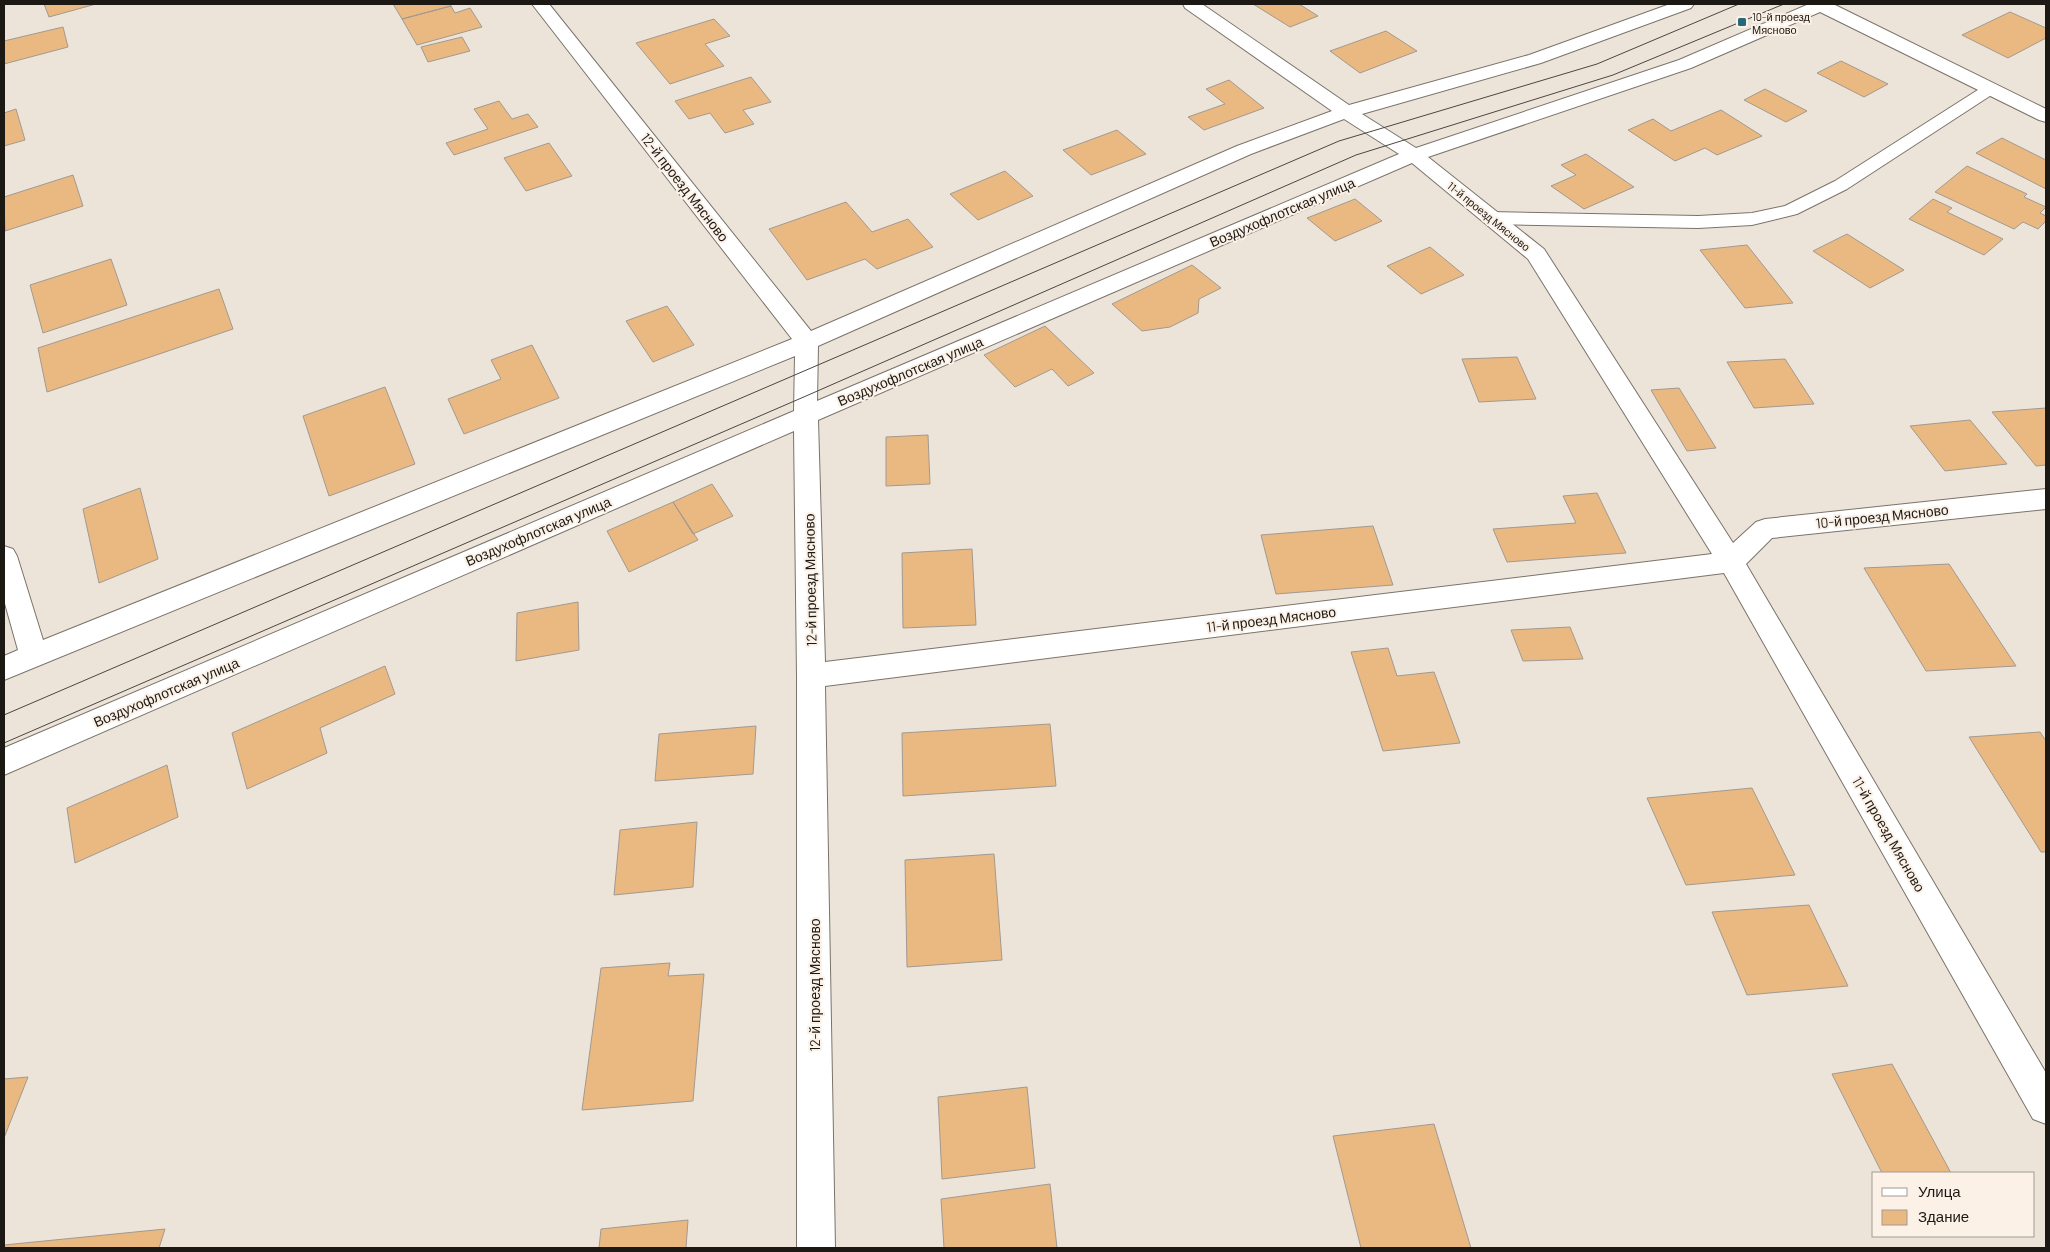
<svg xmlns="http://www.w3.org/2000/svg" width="2050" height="1252" viewBox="0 0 2050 1252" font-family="Barlow,sans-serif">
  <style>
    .building { fill: #eab981; stroke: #a29990 }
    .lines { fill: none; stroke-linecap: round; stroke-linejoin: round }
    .service-casing { stroke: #7b736a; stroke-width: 2 }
    .minor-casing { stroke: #7b736a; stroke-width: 2 }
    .service { fill: #fff; fill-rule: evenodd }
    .minor { fill: #fff; fill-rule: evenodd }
    .tram { stroke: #4a4640; stroke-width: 1 }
    .poi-dot { fill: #26697b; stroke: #fbf1e7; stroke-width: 2 }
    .labels { text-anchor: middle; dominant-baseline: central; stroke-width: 4; stroke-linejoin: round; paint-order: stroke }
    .far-poi-label { font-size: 11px; fill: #1c1915; stroke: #fbf1e7; text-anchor: start }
    .far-street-label { font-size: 11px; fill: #1c1915; stroke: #fbf1e7 }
    .street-label { font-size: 14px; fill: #1c1915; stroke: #fbf1e7 }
  </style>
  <rect width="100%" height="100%" fill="#ede4d9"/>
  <path class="building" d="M44 4H96L49 17Z
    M393 4H450L451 6 402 19Z
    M1253 4H1299L1318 16 1290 27Z
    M451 6 455 13 470 8 482 27 417 45 402 19Z
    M2010 12 2046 28V38L2008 58 1962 35Z
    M714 19 730 36 705 44 724 66 670 84 636 43Z
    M63 27 68 47 4 64V41Z
    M1386 31 1417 51 1360 73 1330 51Z
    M462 37 470 51 428 62 421 47Z
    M1841 61 1888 84 1864 97 1817 73Z
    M751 77 771 102 743 110 754 124 725 133 710 113 689 119 675 101Z
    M1229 80 1264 108 1204 130 1188 117 1225 104 1206 89Z
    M1765 89 1807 111 1786 122 1744 100Z
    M499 101 512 119 528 114 538 127 454 155 446 143 488 129 474 109Z
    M16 109 25 140 4 146V113Z
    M1721 110 1762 136 1717 155 1705 148 1675 161 1628 130 1653 119 1671 131Z
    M1117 130 1146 154 1091 175 1063 150Z
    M2002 138 2046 160V189L1976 153Z
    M549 143 572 176 526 191 504 158Z
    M1586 154 1634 187 1584 209 1551 186 1576 175 1561 165Z
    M1967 166 2027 194 2024 197 2046 207 2040 213 2046 216V221L2038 229 2023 222 2014 229 1935 192Z
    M1005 171 1033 196 978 220 950 194Z
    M73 175 83 206 5 231 4 197Z
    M1355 199 1382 221 1335 241 1307 218Z
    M1933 199 1952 208 1947 212 2003 239 1984 255 1909 219Z
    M846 202 872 232 908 219 933 247 877 269 865 259 807 280 769 229Z
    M1847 234 1904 270 1870 288 1813 251Z
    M1747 245 1793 303 1745 308 1700 250Z
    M1430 247 1464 275 1421 294 1387 266Z
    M111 259 127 305 43 333 30 285Z
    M1192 265 1221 288 1199 299 1198 313 1170 327 1142 331 1112 304Z
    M219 289 233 329 47 392 38 348Z
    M667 306 694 345 653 362 626 321Z
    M1045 326 1094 373 1068 386 1052 369 1015 387 984 355Z
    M532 345 559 398 464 434 448 399 501 379 491 360Z
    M1517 357 1536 399 1479 402 1462 359Z
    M1785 359 1814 404 1754 408 1727 362Z
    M385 387 415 464 329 496 303 416Z
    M1679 388 1716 448 1687 451 1651 390Z
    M2046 408V465L2036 466 1992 412Z
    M1970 420 2007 464 1945 471 1910 426Z
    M928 435 930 484 886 486V437Z
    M712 484 733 516 693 534 673 502Z
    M140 488 158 559 99 583 83 509Z
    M1597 493 1626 553 1507 562 1493 529 1576 523 1563 496Z
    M673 502 698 540 629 572 607 531Z
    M1373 526 1393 585 1276 594 1261 535Z
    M972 549 976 625 903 628 902 553Z
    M1949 564 2016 666 1926 671 1864 568Z
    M578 602 579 650 516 661 517 613Z
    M1570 627 1583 659 1523 661 1511 630Z
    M1388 648 1397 676 1434 672 1460 743 1383 751 1351 652Z
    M385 666 395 694 320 728 327 753 247 789 232 733Z
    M1050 724 1056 786 903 796 902 733Z
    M756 726 753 774 655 781 659 734Z
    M2040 732 2046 741V852H2041L1969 737Z
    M167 765 178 817 75 863 67 808Z
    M1752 788 1795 875 1686 885 1647 798Z
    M697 822 693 887 614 895 620 830Z
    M994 854 1002 960 907 967 905 860Z
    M1809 905 1848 986 1747 995 1712 912Z
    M670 963 668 976 704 974 693 1101 582 1110 601 968Z
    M1892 1064 1951 1173H1882L1832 1074Z
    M28 1077 4 1138V1079Z
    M1027 1087 1035 1168 942 1179 938 1097Z
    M1434 1124 1471 1248H1361L1333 1136Z
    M1050 1184 1057 1248H944L941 1199Z
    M688 1220 686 1248H599L601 1229Z
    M165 1229 159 1248H4V1245Z"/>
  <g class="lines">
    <g class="service-casing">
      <path id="service" d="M1990 84 1996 86 1998 89 1996 92 1847 189 1797 214 1752 225 1698 228 1491 224 1485 222 1482 218 1485 214 1491 212 1698 216 1752 213 1785 206 1835 181 1984 86Z"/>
    </g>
    <g class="minor-casing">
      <path id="minor" d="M532 4H549L811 331 1237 146 1332 111 1185 8 1183 4H1202L1349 105 1529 55 1670 4H1694L1691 8 1541 63 1362 114 1416 148 1679 60 1809 4H1833L2046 109V122L2039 120 1820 12 1691 68 1428 157 1544 249 1733 543 1756 522 1765 519 2046 489V509L1772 538 1746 564 2046 1073V1124L2033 1119 1724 573 825 686 835 1248H797V676L794 431 4 775V748L794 411 795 356 4 680V656L18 650 4 600V546L13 549 17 556 43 640 792 339ZM1344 119 1399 154 817 401 818 346 1251 154ZM1412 163 1528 259 1712 554 825 662 818 420Z"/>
    </g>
    <use href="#service" class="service"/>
    <use href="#minor" class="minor"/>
    <path class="tram" d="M4 715 1339 141 1597 64 1739 4
      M4 743 806 396 1356 155 1613 75 1784 4"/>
  </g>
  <rect class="poi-dot" x="1737" y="17" width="10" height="10" rx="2.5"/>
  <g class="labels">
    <g class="far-poi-label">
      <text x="1752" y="16">10-й проезд<tspan x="1752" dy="13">Мясново</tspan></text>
    </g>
    <g class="far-street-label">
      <text transform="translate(1489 216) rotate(39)">11-й проезд Мясново</text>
    </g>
    <g class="street-label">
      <text transform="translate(685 187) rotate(52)">12-й проезд Мясново</text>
      <text transform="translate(1282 212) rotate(-23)">Воздухофлотская улица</text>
      <text transform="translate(910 371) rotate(-23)">Воздухофлотская улица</text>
      <text transform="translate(1882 516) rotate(-6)">10-й проезд Мясново</text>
      <text transform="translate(538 531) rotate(-23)">Воздухофлотская улица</text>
      <text transform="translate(810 580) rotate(-91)">12-й проезд Мясново</text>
      <text transform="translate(1271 619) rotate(-7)">11-й проезд Мясново</text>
      <text transform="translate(166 692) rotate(-23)">Воздухофлотская улица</text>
      <text transform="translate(1889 834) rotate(60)">11-й проезд Мясново</text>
      <text transform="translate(814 985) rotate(-90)">12-й проезд Мясново</text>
    </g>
  </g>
  <rect width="2050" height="1252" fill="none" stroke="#1c1915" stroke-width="10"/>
  <rect x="1872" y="1172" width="162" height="65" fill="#fbf1e7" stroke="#a29b93"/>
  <rect x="1882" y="1188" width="25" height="8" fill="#ffffff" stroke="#a29b93"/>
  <text x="1918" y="1197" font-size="15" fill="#1c1915">Улица</text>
  <rect x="1882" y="1210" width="25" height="15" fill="#eab981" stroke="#a29b93"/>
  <text x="1918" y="1222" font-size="15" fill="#1c1915">Здание</text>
</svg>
